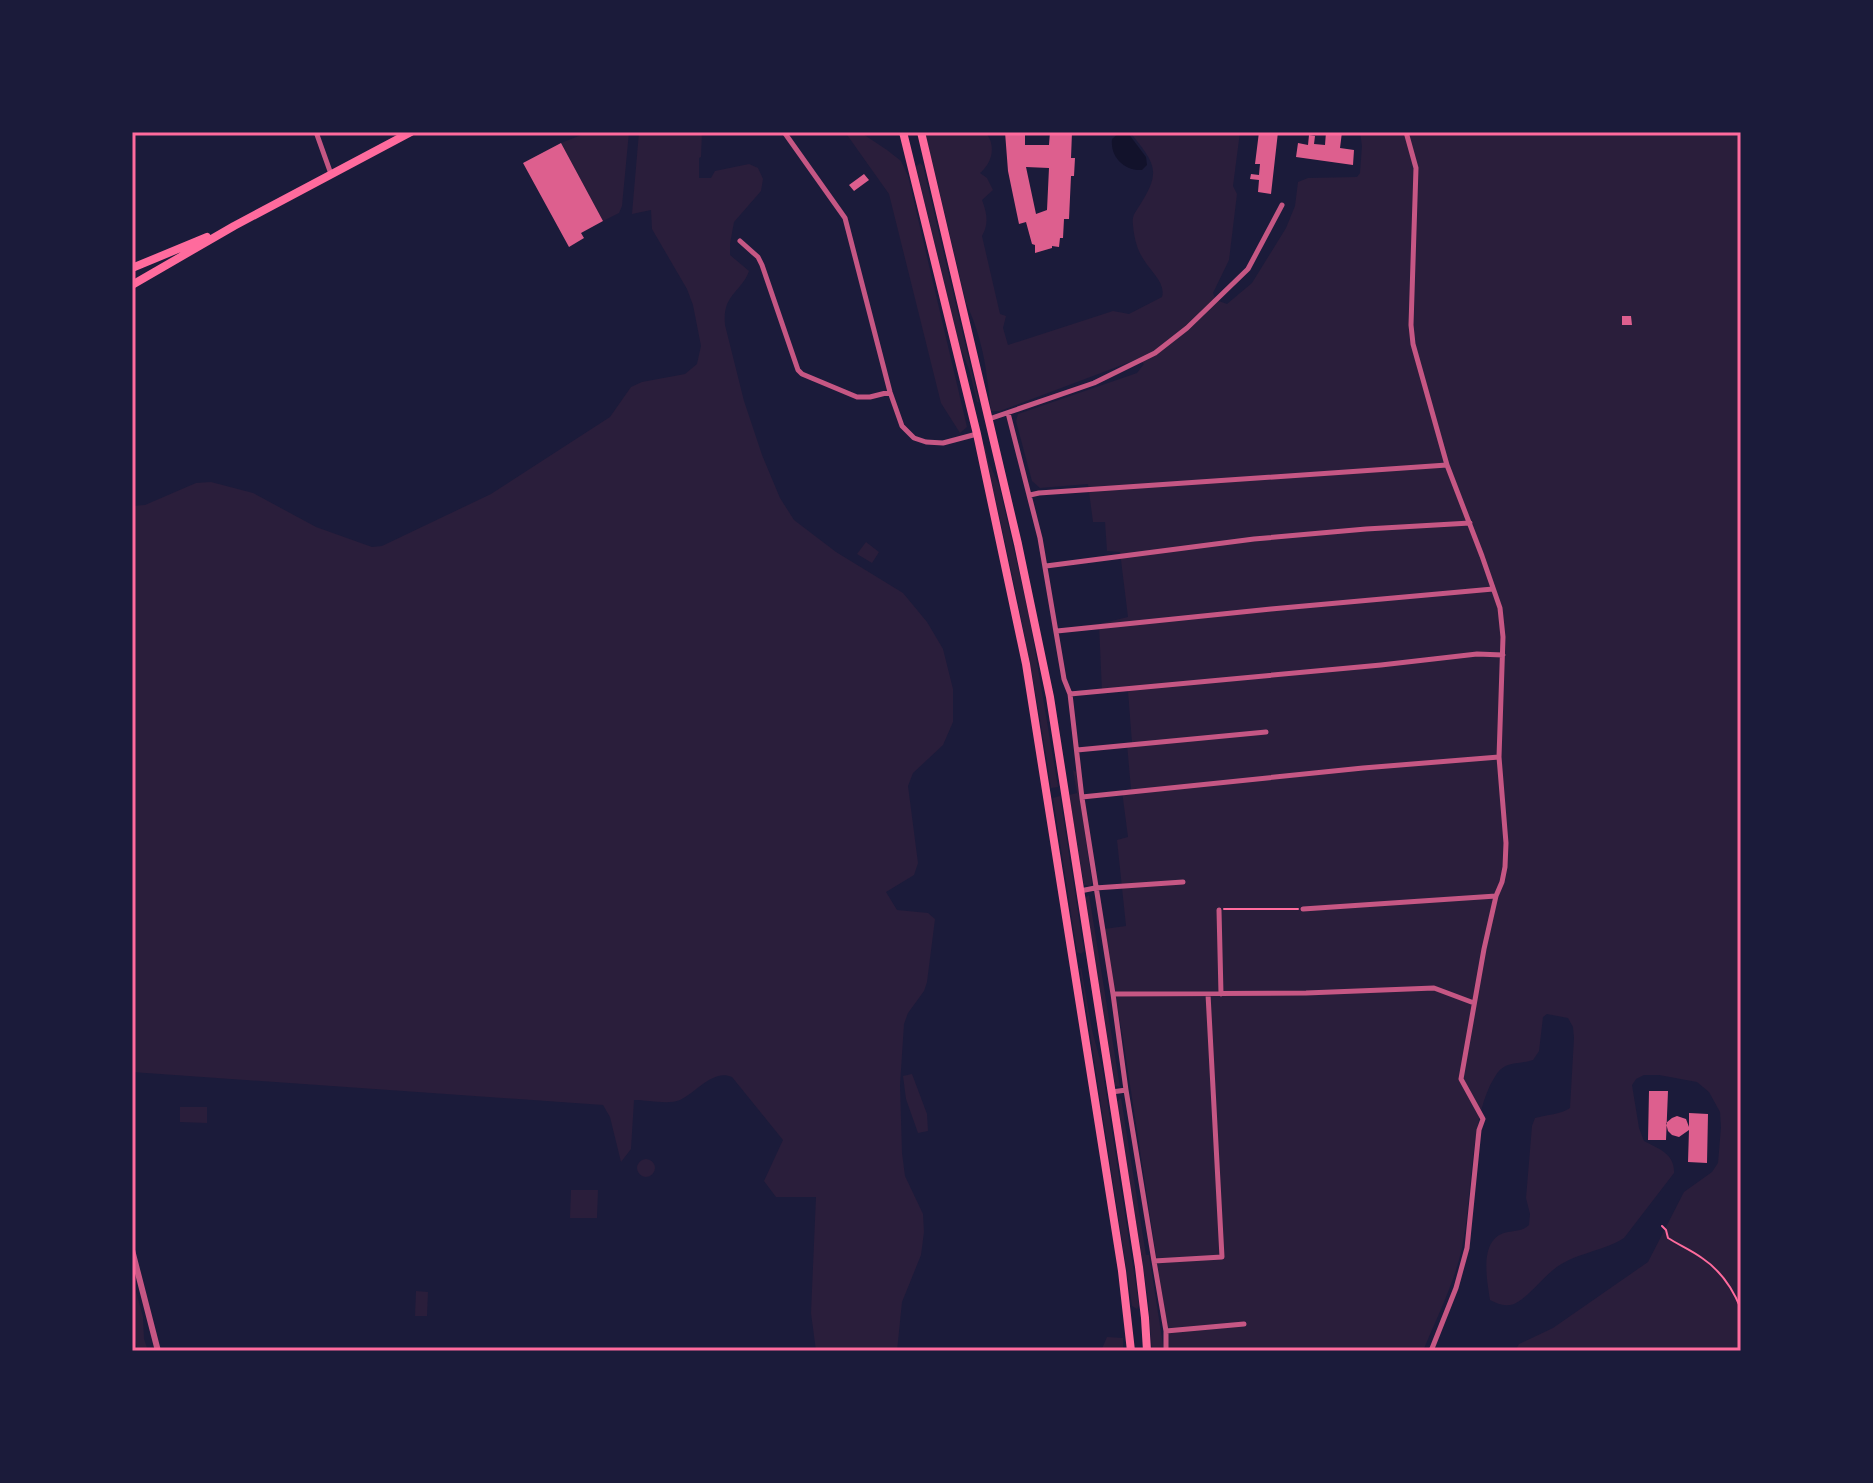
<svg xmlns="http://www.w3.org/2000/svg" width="1873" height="1483" viewBox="0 0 1873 1483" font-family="'Source Sans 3',sans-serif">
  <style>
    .green { fill: #2a1e3b }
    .water { fill: #12122b }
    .building { fill: #dd5f8e; fill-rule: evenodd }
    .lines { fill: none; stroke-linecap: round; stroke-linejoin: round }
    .path { stroke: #ff6b9d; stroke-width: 2 }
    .minor { stroke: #c65784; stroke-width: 5 }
    .tertiary { stroke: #c65784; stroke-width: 6 }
    .primary { stroke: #ff6b9d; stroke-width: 8 }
    .neatline { fill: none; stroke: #ff6b9d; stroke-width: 3 }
  </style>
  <rect width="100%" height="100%" fill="#1b1b3a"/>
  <path class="green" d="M589 132H629L622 206 619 213 603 221 561 143Z
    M639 132H702L701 157 699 158V178H711L715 171 749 164 758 168 763 179 761 191 734 222 730 244V255L749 271C741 293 722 294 725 325L744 401 762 455 780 498 794 520 836 552 903 593 927 622 943 649 953 689V722L943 745 913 773 908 786 918 863 914 875 886 892 897 910 928 913 935 919 927 982 924 991 908 1013 904 1024 900 1085 902 1153 905 1176 923 1214 924 1232 921 1255 902 1302 897 1351H816L811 1313 816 1197H776L764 1181 783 1140 732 1077C713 1069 697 1092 680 1100 668 1105 648 1100 634 1100L631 1149 621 1162 610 1117 603 1105 132 1072V506L145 505 196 483 211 482 253 493 316 527 372 547 382 546 491 494 610 417 631 387 642 382 685 374 697 364 701 346 693 305 687 289 652 229 651 210 632 214Z
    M845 132H860L887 150 901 161 908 176 967 427 960 433 941 403 889 194Z
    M925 132H985C997 145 992 163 980 173L987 178 993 190 982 200C987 213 989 224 982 236L1000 314 1006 316 1003 328 1008 345 1113 311 1129 314 1162 297C1166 283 1151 272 1144 260 1137 250 1134 237 1133 225 1132 217 1134 214 1138 208 1162 171 1156 165 1130 132H1240L1233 186 1237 194 1229 260 1213 293 1216 300 1227 304 1252 283 1286 228 1295 206 1298 182 1308 178 1357 177 1360 173 1362 146 1360 132H1741V1351H1515L1519 1344 1553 1328 1648 1262 1684 1192 1712 1172 1718 1163 1721 1127 1720 1112 1709 1092 1697 1082 1659 1075H1644L1636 1079 1632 1085 1639 1128 1644 1141C1659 1149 1675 1154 1674 1173L1624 1238C1602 1252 1573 1253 1553 1270 1543 1278 1525 1300 1514 1304 1505 1307 1498 1304 1490 1300 1487 1280 1479 1241 1504 1233 1514 1230 1522 1232 1529 1225L1530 1214 1526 1198 1532 1126 1535 1118C1546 1115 1562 1114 1570 1108L1574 1038 1573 1027 1568 1018 1547 1014 1543 1017 1539 1051 1533 1060C1519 1065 1506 1060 1496 1075 1469 1115 1473 1199 1462 1248 1454 1284 1437 1317 1423 1351H1168L1167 1327 1123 1039 1104 929 1126 926 1117 840 1128 837 1122 791 1131 789 1127 744 1132 743 1128 691 1102 692 1099 624 1128 617 1120 552 1107 551 1105 522H1093L1088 484 1040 488 1032 481 1016 421 1018 414 1137 373 1144 364 1138 359 1000 411H991C989 400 989 389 987 378 984 352 977 326 966 303Z
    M920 163 923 166 979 402H977L969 369 959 345 916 167Z
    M983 446H985L989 463 999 485 1029 615 1058 787 1051 788C1034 673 1010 560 983 446Z
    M866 542 879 552 872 563 857 554Z
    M1073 770 1076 772 1092 883 1090 886 1084 885 1069 795 1077 793Z
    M1060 796 1084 951 1081 954 1077 952 1053 798Z
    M1089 895 1120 1087 1115 1086 1085 898Z
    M1081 967 1092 1030 1102 1067 1139 1305 1137 1309 1132 1306 1080 969Z
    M912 1074 927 1114 928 1131 918 1133 906 1099 903 1076Z
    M1121 1098 1146 1255H1149L1164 1351H1152L1148 1299 1117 1101Z
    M180 1107H207V1123L180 1122Z
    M637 1168a9 9 0 1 1 18 0a9 9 0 1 1-18 0Z
    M571 1190H598L597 1218H570Z
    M132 1277 143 1317 144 1339 148 1351H138L132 1329Z
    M416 1291 428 1292 427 1316H415Z
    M1107 1337 1123 1338V1351H1101Z"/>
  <path class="water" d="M1120 132 1128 133 1146 157 1147 165 1142 170C1124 171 1110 157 1112 139Z"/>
  <path class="building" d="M1005 132H1025V145H1049L1050 132H1072L1071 158H1075L1074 176H1071L1069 219H1064L1063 238H1060L1059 247 1052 246V248L1035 253V245L1032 244 1026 222 1019 224 1008 171ZM1026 167 1049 168 1047 210 1036 214Z
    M1259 132H1278L1271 194 1258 192 1259 180 1250 179 1251 174 1259 175 1260 164H1255Z
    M1326 132H1342L1340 148 1354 150 1353 165 1296 157 1298 143 1308 145 1309 135 1315 136 1314 144 1325 145Z
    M561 143 603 221 581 233 584 238 569 247 523 163Z
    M864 174 869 180 854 191 849 185Z
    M1622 316H1631L1632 325H1622Z
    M1649 1091H1668L1666 1140H1648Z
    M1689 1113 1708 1114 1707 1163 1688 1162 1689 1130 1679 1137 1672 1135 1668 1131 1666 1123 1672 1118 1677 1116 1686 1119 1689 1127Z"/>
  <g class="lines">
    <path class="path" d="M1224 909H1298
      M1662 1226 1666 1230 1668 1238C1679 1245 1691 1250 1702 1258 1720 1270 1733 1289 1741 1309"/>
    <path class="minor" d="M316 132 331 174
      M784 132 845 218 890 392 902 426 914 438 926 442 943 443 977 434
      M1406 132 1416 168 1411 325 1413 344 1447 465 1482 556 1500 608 1503 637 1499 757 1506 843 1505 867 1502 882 1496 896 1484 949 1461 1079 1483 1119 1479 1130 1467 1248 1456 1288 1431 1351
      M740 241 758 257 762 265 798 370 802 374 857 397H870L890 392
      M1008 413 1040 538 1064 679 1070 694 1082 798 1113 994
      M989 419 1094 383 1155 353 1187 328 1248 269 1282 205
      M1030 495 1039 493 1447 465
      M1046 566 1254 539 1366 529 1470 523
      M1057 631 1271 609 1493 589
      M1070 694 1381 665 1477 654 1503 655
      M1077 750 1266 732
      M1082 797 1363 768 1499 757
      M1080 891 1095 888 1183 882
      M1303 909 1496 896
      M1219 910 1221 994
      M1126 1090 1154 1261
      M1112 1092 1126 1090 1113 994 1306 993 1434 988 1474 1003
      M1166 1331 1154 1261 1222 1257 1208 994
      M1166 1351V1331L1244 1324"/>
    <path class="tertiary" d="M132 1250 158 1351"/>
    <path class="primary" d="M903 132 977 434 1026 664 1122 1271 1131 1351
      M921 132 1018 544 1050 697 1139 1267 1145 1318 1147 1351
      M132 268 207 237
      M132 285 234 226 411 132"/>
  </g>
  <rect width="1873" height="1483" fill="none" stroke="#1b1b3a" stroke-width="268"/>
  <rect x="134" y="134" width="1605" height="1215" class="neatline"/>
</svg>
